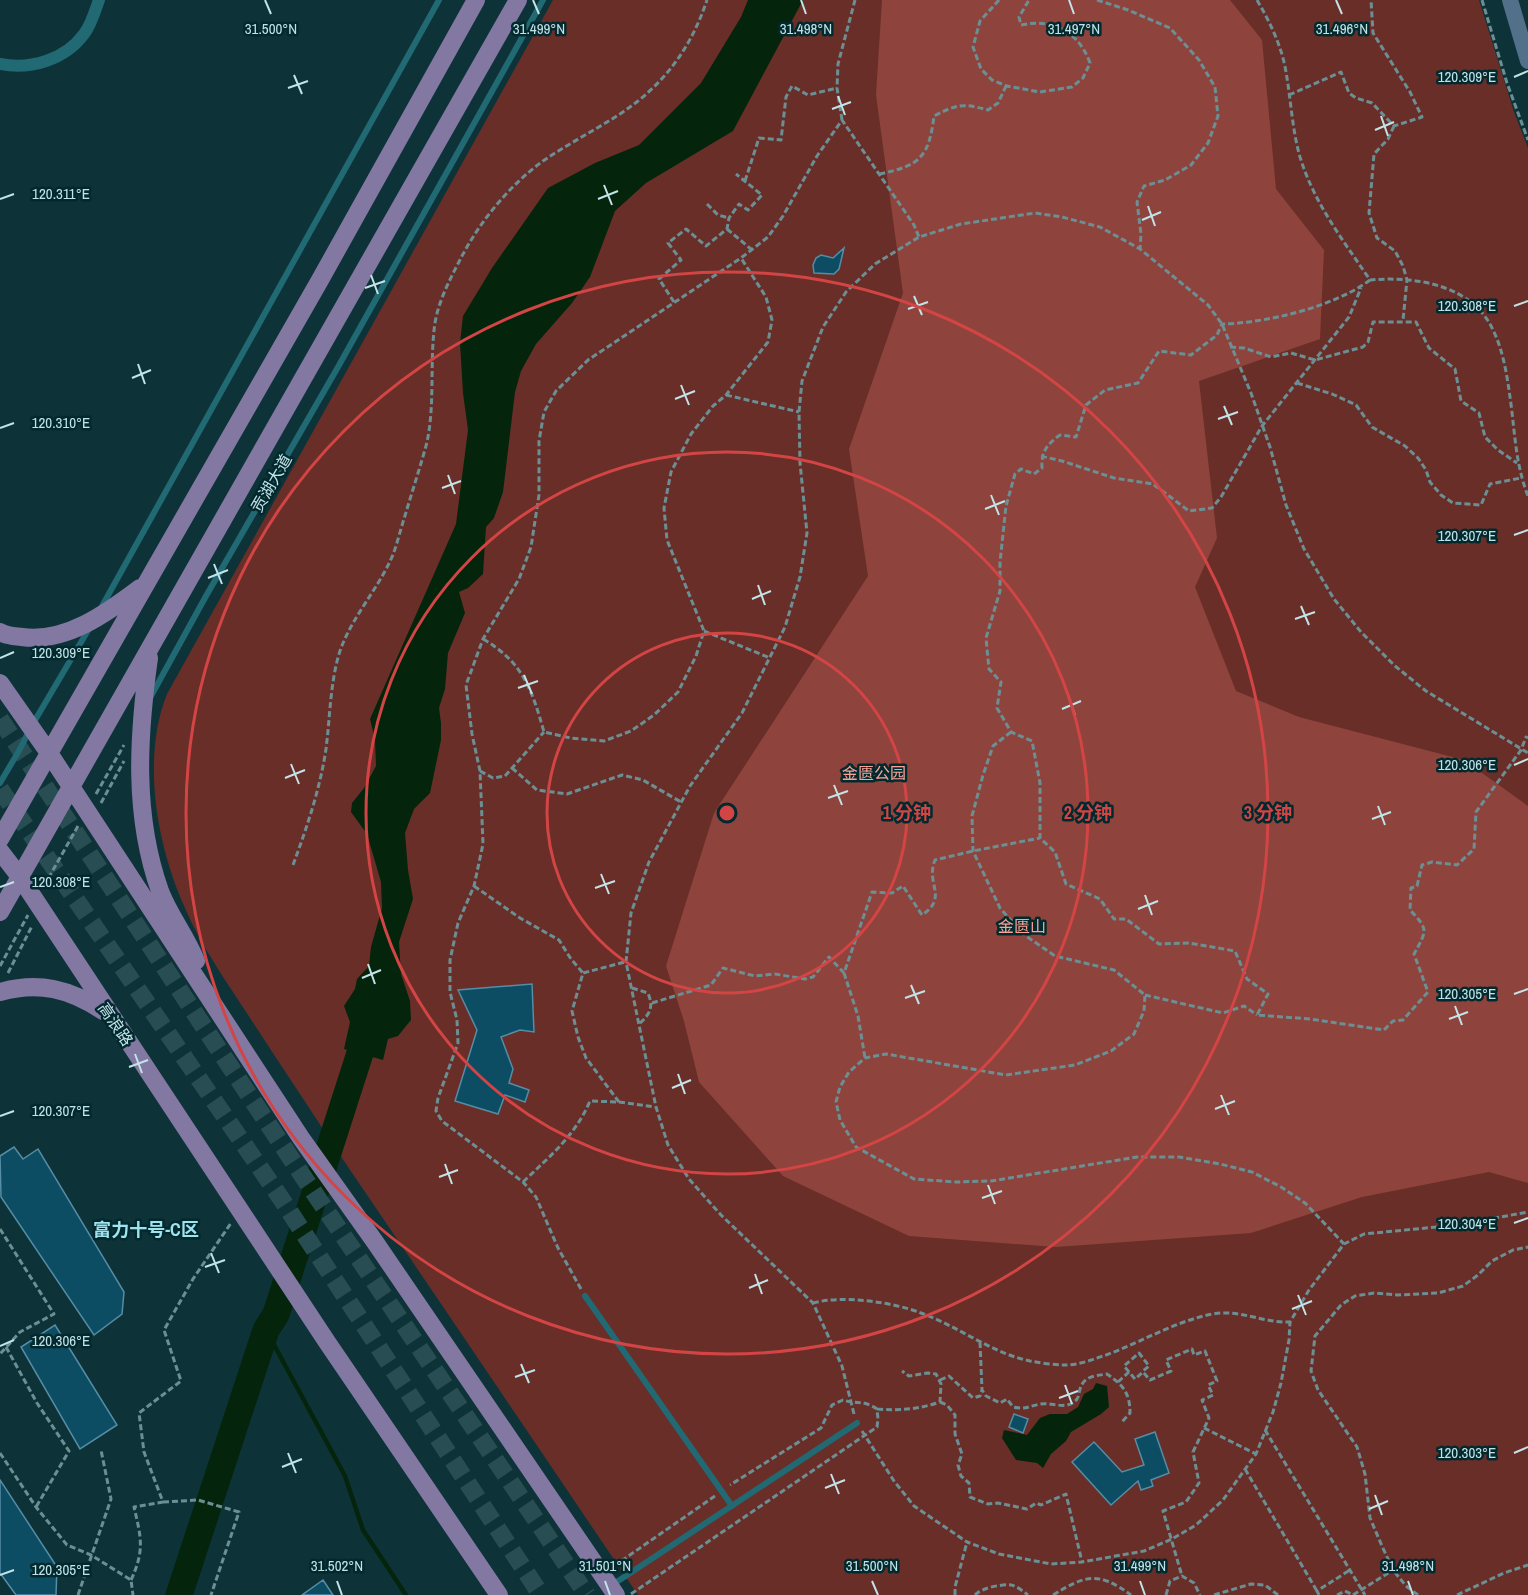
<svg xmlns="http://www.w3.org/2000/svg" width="1528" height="1595" viewBox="0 0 1528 1595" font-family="'Archivo Narrow','Noto Sans SC',sans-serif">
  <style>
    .green { fill: #692e28 }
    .forest { fill: #8e443c }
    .water { fill: #04250c }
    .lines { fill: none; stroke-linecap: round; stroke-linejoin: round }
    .stream { stroke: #04250c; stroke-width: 4.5 }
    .river { stroke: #04250c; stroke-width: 27 }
    .building { fill: #0d4d63; stroke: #558da6; stroke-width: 1.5 }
    .trunk-tunnel { stroke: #284d52; stroke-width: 18; stroke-dasharray: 18 9; stroke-linecap: butt }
    .path { stroke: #6c8f94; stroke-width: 3; stroke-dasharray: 6 3; stroke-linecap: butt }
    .service { stroke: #216973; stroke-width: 6 }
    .minor { stroke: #216973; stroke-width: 12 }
    .secondary { stroke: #52708a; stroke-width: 16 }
    .primary { stroke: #8378a2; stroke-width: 18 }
    .ticks { fill: none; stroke: #c2e3e8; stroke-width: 2 }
    .ring { fill: none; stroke: #d34445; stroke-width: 3 }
    .labels { text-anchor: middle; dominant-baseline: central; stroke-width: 5; stroke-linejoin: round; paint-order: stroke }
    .street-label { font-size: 16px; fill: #c2e3e8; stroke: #02292e }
    .park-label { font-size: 16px; fill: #faa498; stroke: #02292e }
    .neighbourhood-label { font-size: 18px; font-weight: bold; fill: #9ee3ee; stroke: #02292e }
    .ticks-label { font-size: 15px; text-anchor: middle; fill: #c2e3e8; stroke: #02292e; stroke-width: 5; stroke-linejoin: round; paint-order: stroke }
    .centre { fill: #d34445; stroke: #02292e; stroke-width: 3 }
    .ring-label { font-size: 18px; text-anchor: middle; font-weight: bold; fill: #d34445; stroke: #02292e; stroke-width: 5; stroke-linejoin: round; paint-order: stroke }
  </style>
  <rect width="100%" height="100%" fill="#0d3338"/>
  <path class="green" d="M553 0H1479L1514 112 1528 148V1595H638C540 1450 442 1305 344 1161 313 1114 282 1067 252 1021 228 984 202 948 185 908 157 846 141 759 167 694Z"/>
  <path class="forest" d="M882 0H1230L1262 40 1276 189 1324 250 1320 339 1199 381 1217 538 1195 587 1236 691 1299 717 1464 760 1528 806V1183L1489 1172 1362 1197 1251 1233 1056 1247 909 1236 783 1176 699 1082 684 1021 666 966 714 813 868 576 849 449 903 293 876 95Z"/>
  <path class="water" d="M748 0H803L733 131 646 183 615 211 590 277 572 303 536 344 521 371 515 392 503 492 494 518 486 527 483 574 468 588 459 592 465 613 448 653 445 689 439 708 441 723V740L430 793 414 809 405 833 408 870 413 899 399 942 401 974 410 1001 411 1020 398 1036 388 1039 383 1060 344 1049 350 1022 344 1006 355 989 357 979 369 966 371 947 382 908 381 882 367 834 351 812 352 803 364 788 376 766 375 740 370 719 456 524 468 430 463 393 460 343 463 316 492 268 548 188 595 163 639 145 701 83 741 17Z
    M1096 1383 1107 1386 1109 1407 1101 1414 1071 1432 1066 1441 1051 1454 1043 1468 1037 1463 1016 1460 1002 1438 1004 1430 1027 1435 1040 1418 1050 1414H1067L1078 1407 1084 1394 1093 1389Z"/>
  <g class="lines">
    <path class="stream" d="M266 1330 345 1476 363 1530 406 1595"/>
    <path class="river" d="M179 1595 266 1330 276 1314 371 1019"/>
  </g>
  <path class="building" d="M844 248 839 269 834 274 814 273 813 265 816 258 821 255 833 258Z
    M532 984 534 1032 520 1030 501 1037 513 1069 509 1083 529 1090 525 1102 505 1095 498 1114 455 1101 477 1030 458 990Z
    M14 1147 23 1159 38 1149 124 1292 122 1314 94 1335 1 1197 0 1156Z
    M55 1325 117 1425 80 1449 21 1347Z
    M1014 1414 1028 1419 1023 1433 1009 1427Z
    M1155 1432 1169 1473 1151 1480 1153 1486 1141 1490 1138 1481 1111 1505 1072 1462 1094 1442 1122 1472 1144 1465 1135 1439Z
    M0 1480 57 1567 56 1595H16L0 1573Z
    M323 1580 333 1595H302Z"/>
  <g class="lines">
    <path class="trunk-tunnel" d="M0 719 298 1169 587 1595
      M0 789 280 1197 541 1595"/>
    <path class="path" d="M999 0 980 21 973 47 981 69 992 80 1007 86 1040 92 1072 87 1083 78 1090 63C1079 32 1053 18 1021 25L1019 17 1029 0
      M1097 0 1128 10 1170 28 1199 60 1215 87 1218 116 1208 143 1191 165 1165 180 1144 186 1137 202 1141 234 1140 249
      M1257 0C1270 22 1282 47 1286 72 1291 100 1292 129 1300 157 1314 203 1343 240 1370 280 1414 276 1472 284 1493 330 1503 350 1507 375 1510 397 1515 431 1515 463 1528 496
      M1482 0 1507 83 1528 140
      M1289 95 1341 72 1349 93 1356 98 1372 103 1394 126 1422 117 1410 92 1373 33 1371 0
      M842 120 837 88 838 64 855 0
      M1394 126 1388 139 1374 154 1369 213 1377 238 1395 251 1403 266 1407 280 1403 320
      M879 174C919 166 929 158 934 116 958 104 962 103 988 110L998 103 1006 86
      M745 181 759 138 781 140 786 97 792 86 808 95 837 88
      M707 204 718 215 729 218
      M727 229 751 249
      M1370 280C1334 307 1266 323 1222 324L1217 335 1191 355 1159 351 1138 383 1105 390 1086 405 1076 437 1060 435C1047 444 1041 452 1042 468L1034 474 1021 469 1015 474 1006 506 1000 562V591L986 638 989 669 1001 682 997 708 1011 732 1032 741 1040 783V838L1055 852 1066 884 1100 899 1114 919H1126L1159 944 1189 943 1235 951 1247 979 1268 994 1257 1015 1310 1019 1384 1030 1393 1021 1403 1020 1428 992 1414 954C1427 930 1429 930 1410 910L1411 888 1417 886 1422 865 1432 862 1457 865 1474 849 1476 812 1521 750 1526 737 1528 738
      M674 302 659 279 681 260 668 243 686 229 706 246 727 229 729 218 739 204 748 210 762 195 736 174
      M1230 347 1244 348 1271 357 1291 353 1315 360 1363 347 1368 342 1373 322H1416L1429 348 1455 369 1461 401 1479 413 1485 437 1498 450 1517 463
      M1297 383 1332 394 1356 405 1372 427 1405 446 1418 458 1426 470 1430 482 1441 495 1453 503 1481 505 1490 484 1521 478
      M726 395 799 412
      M1041 456 1062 461 1114 478 1153 484 1189 511 1212 508 1221 497 1262 426 1349 317 1361 288
      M704 631 770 658
      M483 639C523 662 532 690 544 732L571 738 604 741 631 731 654 715 678 692 696 656 704 631 667 540 664 508 671 472 691 434 713 406 726 395 768 342 772 320 766 297 741 258
      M1011 732 993 746 983 775 972 816 973 851 1000 908 1023 934 1055 956 1114 970 1145 995 1144 1011 1134 1034 1111 1051 1075 1065 1006 1075 886 1054 865 1058 849 1072 840 1087 836 1102 840 1120 856 1147 914 1179 956 1182 991 1181 1137 1157H1179L1220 1164 1252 1172 1281 1187 1305 1203 1344 1244
      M512 768 537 790 567 794 622 775 643 780 681 802
      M480 771 493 778 505 776 544 732
      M96 794 124 745
      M101 803 124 761
      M293 865C307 827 320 789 326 749 330 718 330 685 339 654 350 619 377 591 392 557 397 545 400 531 404 519 411 495 419 471 426 446 435 411 430 367 434 331 436 305 450 279 462 256 481 220 510 185 543 161 568 144 595 130 620 114 664 85 691 48 707 0
      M44 886 78 826
      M474 886 520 918 559 940 571 959 583 973
      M0 966 28 915
      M8 973 32 926
      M844 973 858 1016 865 1058
      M632 988 648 993C654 1008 650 1014 638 1025
      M1145 995 1223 1013 1244 1006 1257 1015
      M652 1003 711 985 723 968 755 976 775 974 805 979 813 977 829 957 844 973 872 892 892 893 903 886 922 915C949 897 925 884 935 860L973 851 1040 838
      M619 1102 586 1058 578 1037 572 1011 583 973 625 962
      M523 1182C550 1156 575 1136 590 1101L619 1102 655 1107
      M0 1229 54 1314 20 1332 0 1354
      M581 1289 558 1248 536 1197 523 1182 442 1121 436 1111 438 1098 458 1043 457 1020 450 992V960L458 923 474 886 483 844 480 771 472 734 466 685 483 639 519 579 531 547 539 495V441L544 412 556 391 588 360 741 258 768 237 783 216 817 156 842 120 914 225 919 237
      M813 1303C842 1295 893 1302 921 1313 958 1326 991 1353 1030 1361 1041 1363 1055 1365 1066 1365 1079 1365 1094 1359 1106 1355 1142 1342 1175 1321 1213 1314 1239 1309 1263 1323 1289 1322
      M980 1342 982 1390 986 1396 1000 1403 1007 1399 1013 1407C1027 1410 1028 1406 1041 1404 1052 1402 1068 1411 1077 1399 1079 1396 1079 1392 1080 1389 1084 1376 1094 1376 1107 1374 1123 1385 1130 1393 1130 1413L1121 1423
      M6 1347 37 1403 69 1451 36 1507
      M1129 1372 1124 1366 1139 1353 1149 1366 1143 1371
      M940 1380 949 1376 973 1398 980 1396 982 1390
      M1118 1382 1129 1372 1135 1379 1143 1372 1150 1380 1171 1371 1166 1360 1192 1349 1194 1355 1205 1351 1217 1381 1208 1385 1213 1395 1202 1400 1209 1418 1193 1452 1199 1483 1186 1502 1163 1511 1182 1576
      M940 1402 947 1405 955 1415V1434L962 1454 958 1465 961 1476 969 1483 970 1497 988 1504 998 1503 1027 1509 1036 1503 1041 1505 1066 1494 1082 1562
      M877 1409C900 1411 919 1409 940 1402L941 1384 936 1374 928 1373 909 1376 902 1371
      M854 1414 842 1366 813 1303 721 1215 689 1179 668 1145 656 1107 626 962 631 913 649 862 690 786 742 713 785 627 800 577 807 533 800 463 799 412 802 381 823 327 846 292 875 264 919 237 961 224 1035 213 1062 217 1100 227 1140 249 1208 305 1222 324 1251 393 1270 447 1286 505 1304 549 1334 599 1361 632 1395 666 1426 691 1528 753
      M1204 1428 1256 1454
      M1265 1430 1365 1595
      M862 1431 894 1481 914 1506 967 1542 999 1554 1051 1564 1082 1562 1144 1551 1172 1539 1196 1525 1223 1500 1256 1454 1273 1412 1281 1383 1289 1340 1290 1322 1309 1290 1344 1244 1364 1234 1457 1225 1528 1212
      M0 1453 36 1507 67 1545 91 1555 131 1580 133 1595
      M1245 1469 1317 1591
      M163 1502 198 1500 239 1512 211 1595
      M614 1566 715 1496
      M131 1580C145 1550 141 1537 134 1507L163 1502 144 1452 139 1413 181 1381 164 1330 193 1279 231 1223
      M631 1594 877 1427 878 1419 877 1409C862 1399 858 1405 843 1400L832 1405 821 1428 730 1485
      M78 1595 111 1499 101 1450
      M955 1595V1587L967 1542
      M975 1595C981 1588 1001 1584 1011 1585 1017 1586 1024 1592 1028 1595
      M1053 1595C1086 1575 1098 1571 1131 1595
      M1166 1595 1170 1581 1182 1576 1194 1583 1200 1595
      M1214 1595 1251 1584 1265 1585 1278 1595
      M1319 1595 1317 1591 1350 1570
      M1337 1595 1345 1591 1353 1595
      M1353 1595 1393 1570
      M1418 1595 1406 1586 1393 1570 1382 1546 1370 1518 1365 1474 1357 1447 1318 1390 1311 1371 1315 1336 1341 1305 1355 1296 1374 1293 1398 1295 1438 1293 1463 1286 1478 1275 1492 1261 1513 1250 1528 1247
      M1457 1595 1504 1573 1528 1565"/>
    <path class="service" d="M101 608 439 0
      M151 696 206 596 338 367 543 0
      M0 783 20 749 31 727 90 627
      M585 1296 732 1506
      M612 1585 857 1423"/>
    <path class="minor" d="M0 64C30 70 65 60 84 34 91 25 95 11 99 0"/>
    <path class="secondary" d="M1510 0 1528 61"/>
    <path class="primary" d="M0 632C7 636 15 636 22 637 66 643 107 613 140 588
      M149 658C138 736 133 815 160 891 169 915 186 936 196 961
      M0 683 49 753 301 1138 375 1242 616 1595
      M0 839 320 280 476 0
      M0 851 20 877 327 1342 499 1595
      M0 912 518 0
      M0 992C39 981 70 989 103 1011"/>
  </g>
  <path class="ticks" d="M265 0 271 14M533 0 539 14M801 0 806 14M1069 0 1074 14M1336 0 1342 14M294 75 302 94M1514 77 1528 71M288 88 308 81M838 96 845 115M832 109 851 102M1381 116 1388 136M1375 130 1394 122M604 185 612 205M0 199 14 194M598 199 618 191M1148 206 1155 226M1142 220 1161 212M371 275 378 294M365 288 385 281M914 296 922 315M1514 306 1528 301M908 309 928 302M138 364 145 384M132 378 151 370M681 385 689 405M675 399 695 391M1224 406 1232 425M1218 419 1238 412M0 428 14 423M448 475 455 494M442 488 461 481M991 495 999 515M985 509 1005 501M1514 535 1528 530M214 564 222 584M208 578 228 570M758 585 765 605M752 599 771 591M1301 606 1309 625M1295 619 1315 612M0 658 14 652M524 675 532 694M518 688 538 681M1068 695 1075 715M1062 709 1081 701M291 764 299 784M1514 765 1528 759M285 778 305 770M834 785 842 805M828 798 848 791M1378 806 1385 825M1372 819 1391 812M601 874 609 894M0 887 14 882M595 888 615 881M1145 895 1152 915M1138 909 1158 901M368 964 375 984M362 978 381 970M911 985 919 1004M1514 994 1528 989M905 998 925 991M1455 1006 1462 1025M1449 1019 1468 1012M135 1054 142 1073M129 1067 148 1060M678 1074 685 1094M672 1088 691 1080M1221 1095 1229 1115M1215 1109 1235 1101M0 1116 14 1111M445 1164 452 1184M439 1177 458 1170M988 1185 995 1204M982 1198 1002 1191M1514 1223 1528 1218M211 1253 219 1273M205 1267 225 1260M755 1274 762 1294M749 1288 768 1280M1298 1295 1306 1315M1292 1309 1312 1301M0 1346 14 1340M521 1364 529 1383M515 1377 535 1370M1065 1385 1072 1404M1059 1398 1078 1391M288 1453 296 1473M1514 1453 1528 1447M282 1467 302 1459M831 1474 839 1494M825 1488 845 1480M1375 1495 1382 1515M1369 1509 1388 1501M0 1575 14 1570M337 1581 342 1595M605 1581 610 1595M872 1581 878 1595M1140 1581 1145 1595M1408 1581 1413 1595"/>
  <g class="ring">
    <circle cx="727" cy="813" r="180"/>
    <circle cx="727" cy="813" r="361"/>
    <circle cx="727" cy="813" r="541"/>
  </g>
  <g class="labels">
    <g class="street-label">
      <text transform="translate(271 483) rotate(-60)">贡湖大道</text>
      <text transform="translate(116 1024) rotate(56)">高浪路</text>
    </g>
    <g class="park-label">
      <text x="874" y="773">金匮公园</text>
      <text x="1022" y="926">金匮山</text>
    </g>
    <g class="neighbourhood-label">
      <text x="146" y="1229">富力十号-C区</text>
    </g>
  </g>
  <g class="ticks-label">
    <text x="271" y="34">31.500°N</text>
    <text x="539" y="34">31.499°N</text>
    <text x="806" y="34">31.498°N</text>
    <text x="1074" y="34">31.497°N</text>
    <text x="1342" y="34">31.496°N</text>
    <text x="1467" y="82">120.309°E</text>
    <text x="61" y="199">120.311°E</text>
    <text x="1467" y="311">120.308°E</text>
    <text x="61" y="428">120.310°E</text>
    <text x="1467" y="541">120.307°E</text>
    <text x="61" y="658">120.309°E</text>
    <text x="1467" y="770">120.306°E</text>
    <text x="61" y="887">120.308°E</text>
    <text x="1467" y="999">120.305°E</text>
    <text x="61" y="1116">120.307°E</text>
    <text x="1467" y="1229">120.304°E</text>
    <text x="61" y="1346">120.306°E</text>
    <text x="1467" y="1458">120.303°E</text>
    <text x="337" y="1571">31.502°N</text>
    <text x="605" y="1571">31.501°N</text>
    <text x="872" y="1571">31.500°N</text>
    <text x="1140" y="1571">31.499°N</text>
    <text x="1408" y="1571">31.498°N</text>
    <text x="61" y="1575">120.305°E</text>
  </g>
  <circle cx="727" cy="813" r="9" class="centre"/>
  <g class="ring-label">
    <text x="907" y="819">1 分钟</text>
    <text x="1088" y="819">2 分钟</text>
    <text x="1268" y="819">3 分钟</text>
  </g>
</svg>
